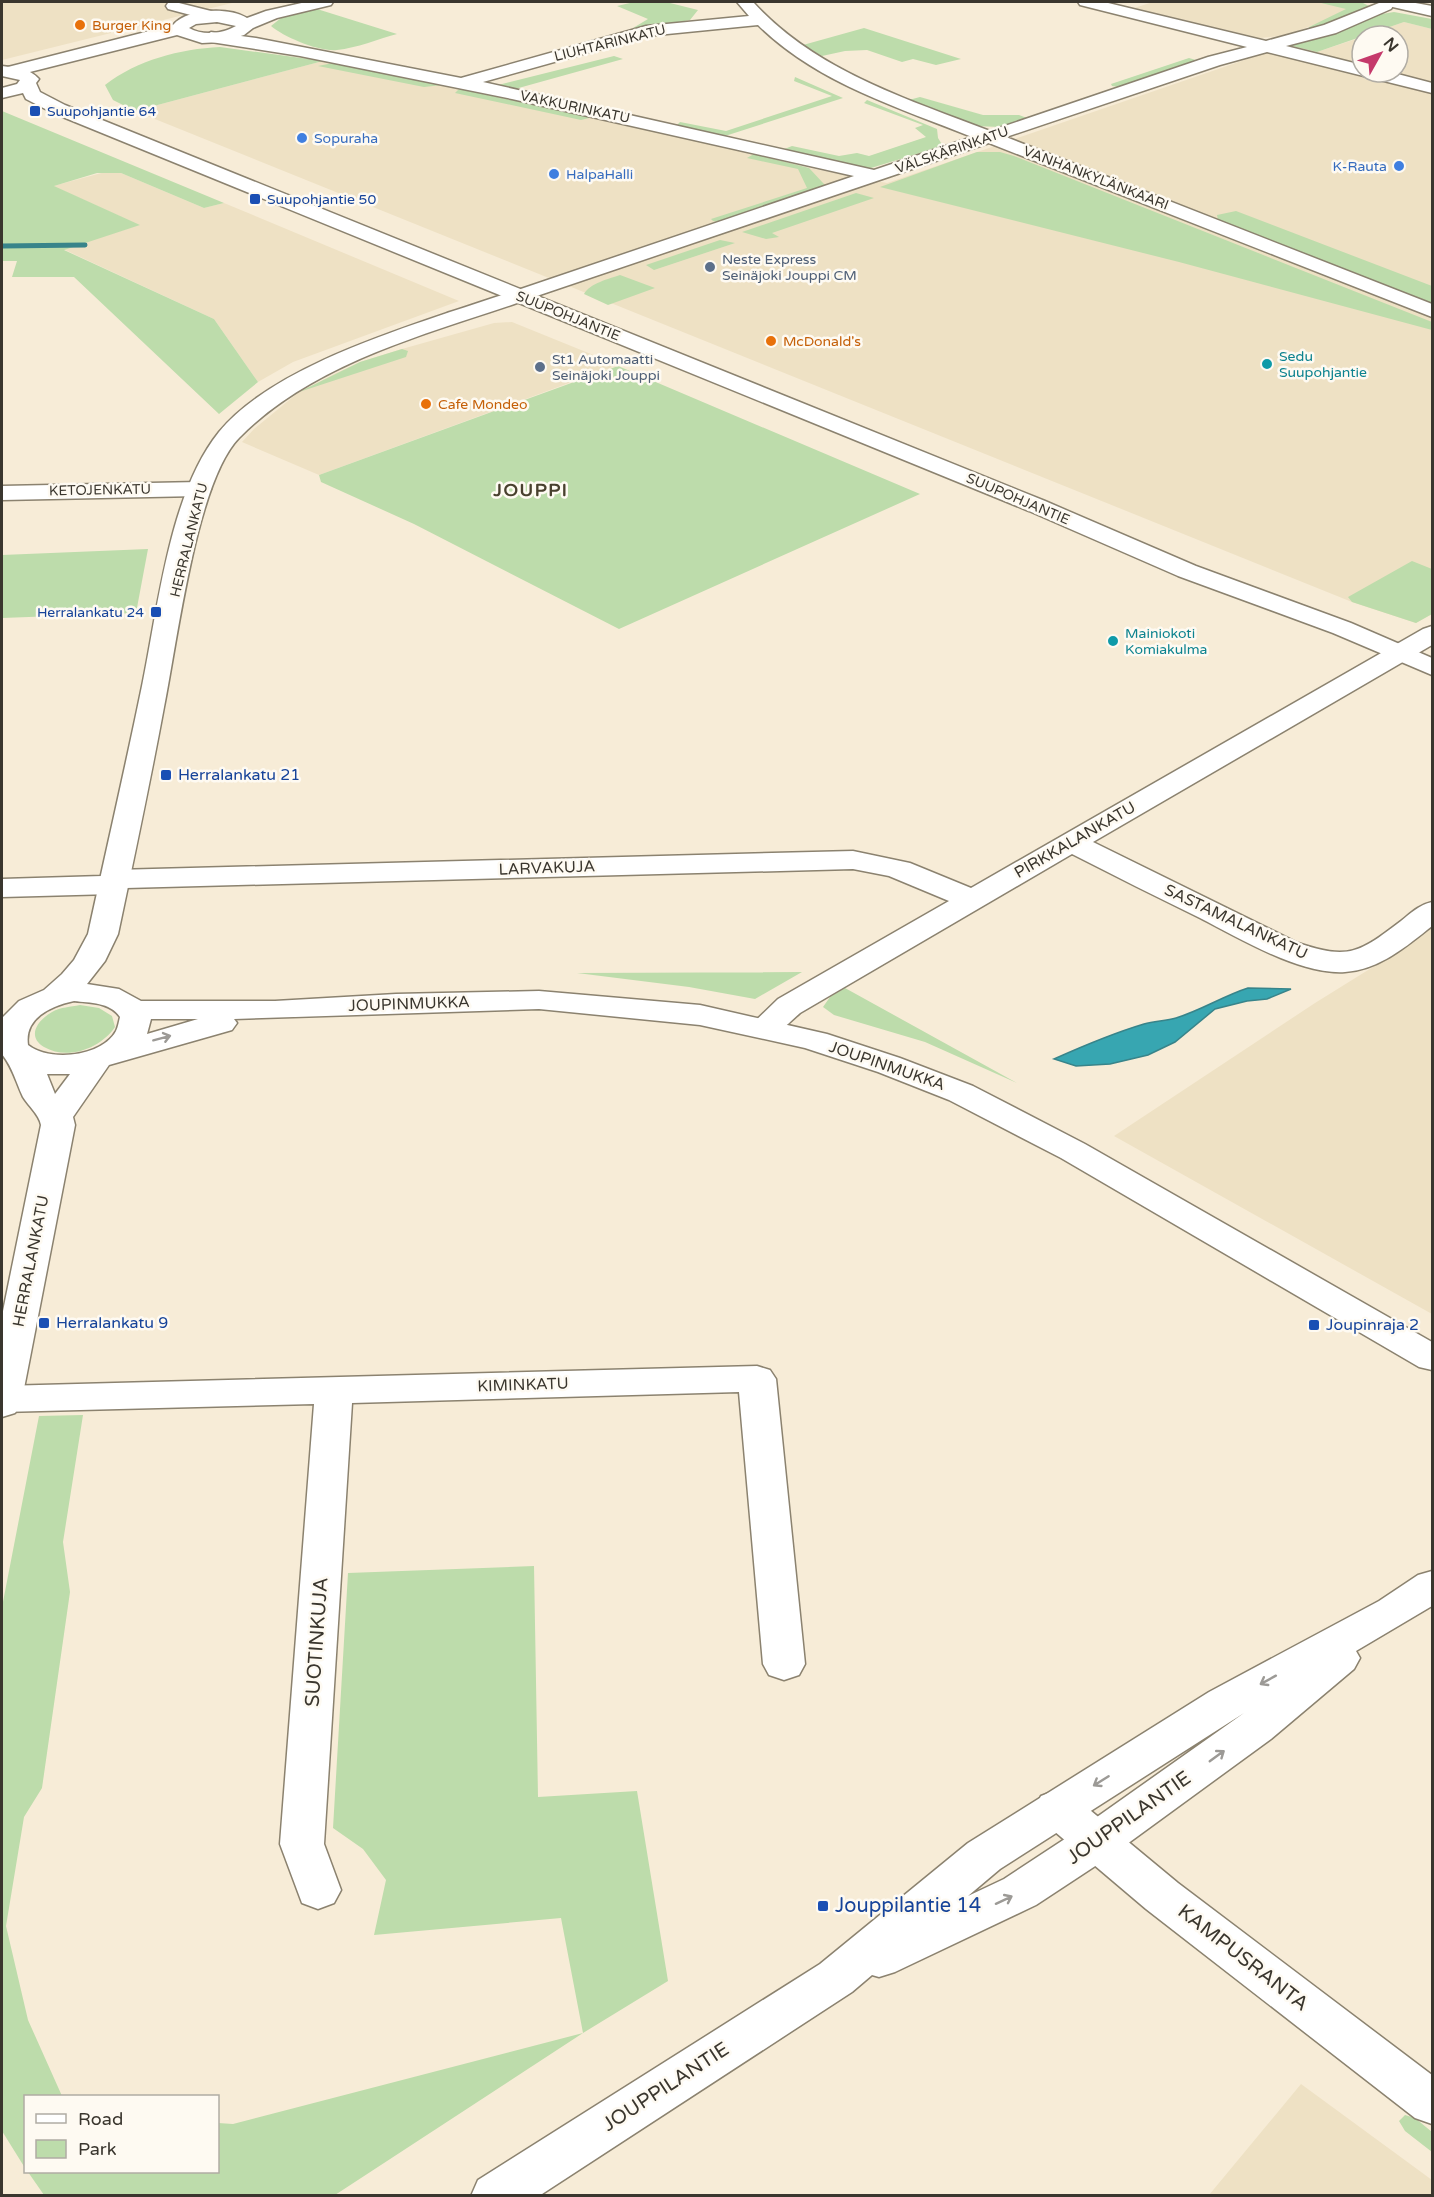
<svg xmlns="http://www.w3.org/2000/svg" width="1434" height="2197" viewBox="0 0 1434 2197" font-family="'Varela Round',sans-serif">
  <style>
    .built { fill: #eee1c4 }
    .green { fill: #bddcab }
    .water { fill: #37a6b1; stroke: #38848a; stroke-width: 1.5 }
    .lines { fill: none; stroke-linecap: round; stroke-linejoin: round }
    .stream { stroke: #38848a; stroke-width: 5 }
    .minor-casing { stroke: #8b826f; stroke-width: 3 }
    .tertiary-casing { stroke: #8b826f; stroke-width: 3 }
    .secondary-casing { stroke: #8b826f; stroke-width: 3 }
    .primary-casing { stroke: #8b826f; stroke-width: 3 }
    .minor { fill: #fff; fill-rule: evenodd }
    .tertiary { fill: #fff; fill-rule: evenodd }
    .secondary { fill: #fff; fill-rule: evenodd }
    .primary { fill: #fff; fill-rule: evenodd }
    .oneway { stroke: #9c9a96 }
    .food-dot { fill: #e8710a; stroke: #fefaf2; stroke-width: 2 }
    .transit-dot { fill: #1a4fb4; stroke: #fefaf2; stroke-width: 2 }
    .shop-dot { fill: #3f7fe0; stroke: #fefaf2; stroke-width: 2 }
    .service-dot { fill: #5c6f8a; stroke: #fefaf2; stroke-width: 2 }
    .culture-dot { fill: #0f9aa8; stroke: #fefaf2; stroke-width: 2 }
    .labels { text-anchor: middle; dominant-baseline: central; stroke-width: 5; stroke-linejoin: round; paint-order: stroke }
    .far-food-label { font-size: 14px; fill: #c56008; stroke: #fefaf2; text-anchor: start }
    .far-street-label { font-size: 14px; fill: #3a362e; stroke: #fefaf2 }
    .far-transit-label { font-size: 14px; fill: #164399; stroke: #fefaf2; text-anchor: start }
    .far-shop-label { font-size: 14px; fill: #366cbe; stroke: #fefaf2; text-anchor: start }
    .far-service-label { font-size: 14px; fill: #4e5e75; stroke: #fefaf2; text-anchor: start }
    .far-culture-label { font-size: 14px; fill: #0d838f; stroke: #fefaf2; text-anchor: start }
    .transit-label { font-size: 16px; fill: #164399; stroke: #fefaf2; text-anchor: start }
    .street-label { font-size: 16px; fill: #3a362e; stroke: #fefaf2 }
    .far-district-label { font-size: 18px; font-weight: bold; letter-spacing: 1.5px; fill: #48402e; stroke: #fefaf2 }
    .near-street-label { font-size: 20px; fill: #3a362e; stroke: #fefaf2 }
    .near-transit-label { font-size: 20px; fill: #164399; stroke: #fefaf2; text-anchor: start }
  </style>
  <rect width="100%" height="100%" fill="#f7ecd7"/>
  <path class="built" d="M2 2H236L2 60Z
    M1153 2H1326L1355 9 1287 35 1260 38 1134 8Z
    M1404 22 1432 29V614L1416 623 1352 602 135 111 323 61 641 127 809 168 887 183 1288 45 1317 52 1362 37V72H1398V36H1363Z
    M109 171 121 173 204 208 224 203 459 301 293 362 258 382 214 319 63 249 139 225 53 186Z
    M512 322 618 365 319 475 242 442 254 429 299 392 334 374 360 362 402 349 494 323Z
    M1432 926V1314L1114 1136 1315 1003 1381 962Z
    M1301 2084 1432 2180V2195H1209Z"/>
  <path class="green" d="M628 2H666L698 10 690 20 634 30 633 28 648 19 617 6 630 3Z
    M1317 2H1361L1369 6 1366 11 1309 31V27L1346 9Z
    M317 9 397 34C378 39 357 48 337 50 319 52 284 37 271 26L281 18Z
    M1394 12 1432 19V29L1404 22 1317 52 1288 45 1337 31 1382 14Z
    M864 28 961 59 936 65 913 59 902 62 867 50 845 51 822 56 803 45Z
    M220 47 323 61 135 111 113 100 105 85C137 60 180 49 220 47Z
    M614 56 623 59 515 89 498 85Z
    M1189 58 1199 61 1119 87 1112 86 1111 84Z
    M333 63 442 85 424 87 318 66Z
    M795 77 843 98 725 136 677 125 680 122 726 131 832 96 794 81Z
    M459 89 593 117 581 120 455 93Z
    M920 97 983 115H1019L1027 118 1000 127 974 126 905 101Z
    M867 100 937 129 938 138 943 146 871 168 855 167 782 150 792 146 839 156 857 153 869 156 926 137 915 128 923 125 864 103Z
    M2 111 224 203 204 208 121 173H97L54 186 140 225 64 250 214 319 258 382 219 414 74 277H12L17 261H2Z
    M977 152H1000L1014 156 1432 322V330L1179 262 880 187Z
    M754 154 809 168 824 184 829 186 718 222 713 221 711 219 807 188 798 169 747 158Z
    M856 193 874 198 772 233 779 237 766 239 742 232Z
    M1236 211 1432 286V303L1218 220 1217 215Z
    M720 240 735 243 654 270 646 265Z
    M620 275 655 288 608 305 584 294C590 283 609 279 620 275Z
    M402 349 408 351 406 357 299 392 360 362Z
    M618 366 920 494 619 629 414 524 321 482 319 475Z
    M148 549 136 613 2 618V555Z
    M1412 561 1432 569V614L1416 623 1352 602 1348 597Z
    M802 972 755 999 689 987 577 973Z
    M845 988 1017 1083 925 1042 834 1015 823 1007 830 997Z
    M80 1005 99 1008 112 1016 115 1027C101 1048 68 1061 44 1047 26 1036 38 1020 52 1012 61 1007 70 1007 80 1005Z
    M83 1415 63 1542 70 1592 42 1788 24 1817 6 1926 28 2020 62 2096H26L25 2168 2 2131V1607L39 1416Z
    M534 1566 538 1797 637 1791 668 1981 583 2033 335 2195H44L28 2172H218V2123L233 2124 583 2033 561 1918 374 1935 386 1880 363 1849 333 1828 348 1573Z
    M1405 2115 1415 2118 1432 2132V2152L1405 2131 1399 2121Z"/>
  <path class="water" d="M1248 988 1291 989 1267 999 1247 1001 1215 1009 1175 1042 1148 1055 1110 1064 1076 1066 1054 1059C1083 1046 1114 1033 1144 1024 1155 1021 1166 1021 1176 1018 1202 1010 1223 996 1248 988Z"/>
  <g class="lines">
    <path class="stream" d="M2 246 85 245"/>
    <g class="minor-casing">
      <path id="minor" d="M175 2 223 14 225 17 217 22 168 9 166 6 168 3Z
        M737 2H753C816 71 905 98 990 131L1208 57 1247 47 1080 5 1078 2H1104L1266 41 1324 25 1379 3H1391L1393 6 1391 9 1336 33 1286 46 1362 65V72H1390L1432 83V93L1267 52 1220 65 1006 137 1432 304V317L989 143 519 302 512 300 509 296 512 292 854 176 512 99 300 56 211 42 203 37 211 32 256 38 461 78 646 26 749 16ZM758 25C817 83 897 107 972 137L874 170 483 82 647 36Z
        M199 482 207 484 211 489 207 494 199 496 2 500V486Z
        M1432 626V645L1093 842 1298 943C1349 960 1359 953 1401 921 1411 913 1419 905 1432 902V926C1407 946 1379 970 1345 972 1300 975 1239 938 1200 918 1157 897 1115 876 1072 854L800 1013C785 1026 775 1040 753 1035L748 1028 778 999 949 901 889 876 853 869 126 888 124 891 113 894 2 897V879L102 876 105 873 115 870 853 851 910 863 971 888 1423 629Z
        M757 1366 770 1370 776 1379 805 1664 799 1675 784 1680 769 1675 763 1664 739 1392 352 1403 324 1844 341 1890 334 1903 318 1909 302 1903 280 1844 314 1404 2 1412V1386Z
        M1057 1790 1073 1796 1178 1883 1432 2075V2124L1415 2118 1146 1909 1041 1820 1035 1808 1041 1796Z"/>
    </g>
    <g class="tertiary-casing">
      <path id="tertiary" d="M306 2H333L331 5 277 18 253 28 244 35 221 42 202 43 177 35 10 77 2 72 4 68 173 25C187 8 229 7 247 18L266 11ZM217 22 236 26C222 34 203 36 189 28L196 24Z
        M519 290 526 292 529 296 526 300C428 334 313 362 239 438 196 482 177 644 164 707 150 783 134 858 118 934L105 961 87 984 119 989 141 1001H275L396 994 539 991 700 1005 827 1034 900 1058 973 1086 1085 1144 1432 1342V1370L1419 1367 1061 1158 949 1100 878 1072 805 1048 700 1025 539 1009 234 1019 237 1023 232 1030 109 1065 73 1117 75 1125 21 1404 15 1413 2 1417V1316L41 1125C39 1114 29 1107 23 1097 15 1080 14 1070 2 1054V1018L19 1001 44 990 62 974 74 960 88 934C106 851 125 769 142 686 158 609 169 494 219 432 267 373 379 336 450 312 473 305 496 296 519 290ZM74 1001C90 1003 110 1002 120 1017 119 1021 118 1027 116 1031 102 1057 49 1062 28 1045 24 1018 51 1006 74 1001ZM151 1019H198L147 1034ZM47 1074H70L55 1094Z"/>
    </g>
    <g class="secondary-casing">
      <path id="secondary" d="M2 66C16 68 29 68 39 79L36 83 40 92 65 105 1045 501 1196 566 1351 623 1432 658V675L1333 633 1178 576 1029 511 53 113 26 99 23 93 2 98V88L17 84 20 80 2 76Z
        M1432 1571V1606L1356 1651 1360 1658 1354 1669 1271 1739 1112 1855 1036 1905 895 1972 879 1977 872 1975 852 1992 539 2196H471L478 2180 820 1964 968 1843 1209 1692 1379 1601 1418 1575ZM1244 1713 1080 1829 1004 1879 968 1896 1000 1869Z"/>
    </g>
    <g class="primary-casing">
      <path id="primary" d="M1382 2H1410L1432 6V16L1384 5Z"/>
    </g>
    <use href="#minor" class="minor"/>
    <use href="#tertiary" class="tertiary"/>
    <use href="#secondary" class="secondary"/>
    <use href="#primary" class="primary"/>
  </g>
  <defs><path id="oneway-shaft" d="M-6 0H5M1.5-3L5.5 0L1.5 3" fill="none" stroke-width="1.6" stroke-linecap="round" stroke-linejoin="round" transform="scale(1.5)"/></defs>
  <g class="oneway">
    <use href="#oneway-shaft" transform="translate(162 1038) rotate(-15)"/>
    <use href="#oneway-shaft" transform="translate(1268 1680) rotate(151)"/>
    <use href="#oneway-shaft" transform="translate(1217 1756) rotate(-36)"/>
    <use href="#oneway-shaft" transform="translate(1101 1781) rotate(148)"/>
    <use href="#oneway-shaft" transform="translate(1004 1900) rotate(-25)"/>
  </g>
  <g class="food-dot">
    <circle cx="80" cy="25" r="6"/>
    <circle cx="771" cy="341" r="6"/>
    <circle cx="426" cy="404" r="6"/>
  </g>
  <g class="transit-dot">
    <rect x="29" y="105" width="12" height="12" rx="3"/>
    <rect x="249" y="193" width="12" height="12" rx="3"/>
    <rect x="150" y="606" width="12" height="12" rx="3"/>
    <rect x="160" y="769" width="12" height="12" rx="3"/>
    <rect x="38" y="1317" width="12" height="12" rx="3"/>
    <rect x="1308" y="1319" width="12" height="12" rx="3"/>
    <rect x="817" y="1900" width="12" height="12" rx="3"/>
  </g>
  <g class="shop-dot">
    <circle cx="302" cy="138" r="6"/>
    <circle cx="1399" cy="166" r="6"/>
    <circle cx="554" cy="174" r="6"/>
  </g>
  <g class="service-dot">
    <circle cx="710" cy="267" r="6"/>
    <circle cx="540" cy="367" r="6"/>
  </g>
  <g class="culture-dot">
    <circle cx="1267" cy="364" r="6"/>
    <circle cx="1113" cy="641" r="6"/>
  </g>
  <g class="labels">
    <g class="far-food-label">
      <text x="92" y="25">Burger King</text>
      <text x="783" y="341">McDonald's</text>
      <text x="438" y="404">Cafe Mondeo</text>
    </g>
    <g class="far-street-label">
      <text transform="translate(610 43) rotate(-14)">LIUHTARINKATU</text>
      <text transform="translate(575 107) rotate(12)">VAKKURINKATU</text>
      <text transform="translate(952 150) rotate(-19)">VÄLSKÄRINKATU</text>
      <text transform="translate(1096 178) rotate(21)">VANHANKYLÄNKAARI</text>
      <text transform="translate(568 316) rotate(22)">SUUPOHJANTIE</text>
      <text transform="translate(100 490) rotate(-1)">KETOJENKATU</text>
      <text transform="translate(1018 499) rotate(23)">SUUPOHJANTIE</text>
      <text transform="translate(189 540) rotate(-76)">HERRALANKATU</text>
    </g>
    <g class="far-transit-label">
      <text x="47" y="111">Suupohjantie 64</text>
      <text x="267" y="199">Suupohjantie 50</text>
      <text x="144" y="612" text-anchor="end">Herralankatu 24</text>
    </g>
    <g class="far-shop-label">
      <text x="314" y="138">Sopuraha</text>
      <text x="1387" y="166" text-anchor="end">K-Rauta</text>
      <text x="566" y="174">HalpaHalli</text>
    </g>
    <g class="far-service-label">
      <text x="722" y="259">Neste Express<tspan x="722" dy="16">Seinäjoki Jouppi CM</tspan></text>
      <text x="552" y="359">St1 Automaatti<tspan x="552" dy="16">Seinäjoki Jouppi</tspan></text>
    </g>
    <g class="far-culture-label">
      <text x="1279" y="356">Sedu<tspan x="1279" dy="16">Suupohjantie</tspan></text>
      <text x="1125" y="633">Mainiokoti<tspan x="1125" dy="16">Komiakulma</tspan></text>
    </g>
    <g class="transit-label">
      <text x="178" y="775">Herralankatu 21</text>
      <text x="56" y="1323">Herralankatu 9</text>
      <text x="1326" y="1325">Joupinraja 2</text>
    </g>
    <g class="street-label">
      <text transform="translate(1075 840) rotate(-30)">PIRKKALANKATU</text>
      <text transform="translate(547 868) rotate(-2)">LARVAKUJA</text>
      <text transform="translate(1236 922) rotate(25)">SASTAMALANKATU</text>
      <text transform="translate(409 1004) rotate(-2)">JOUPINMUKKA</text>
      <text transform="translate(887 1066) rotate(19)">JOUPINMUKKA</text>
      <text transform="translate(31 1261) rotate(-79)">HERRALANKATU</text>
      <text transform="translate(523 1385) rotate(-2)">KIMINKATU</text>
    </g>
    <g class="far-district-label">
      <text x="531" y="490">JOUPPI</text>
    </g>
    <g class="near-street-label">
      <text transform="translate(317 1642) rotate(-86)">SUOTINKUJA</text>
      <text transform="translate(1129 1818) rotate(-35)">JOUPPILANTIE</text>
      <text transform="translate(1243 1958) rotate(38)">KAMPUSRANTA</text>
      <text transform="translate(666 2087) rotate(-33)">JOUPPILANTIE</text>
    </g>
    <g class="near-transit-label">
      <text x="835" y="1906">Jouppilantie 14</text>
    </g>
  </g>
  <rect width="1434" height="2197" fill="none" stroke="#3a362e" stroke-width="6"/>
  <rect x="24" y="2095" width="195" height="78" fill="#fefaf2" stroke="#b0aca4" stroke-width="1.5"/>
  <rect x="36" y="2114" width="30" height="9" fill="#ffffff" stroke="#b0aca4" stroke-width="1.5"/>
  <text x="78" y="2125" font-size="18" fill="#3a362e">Road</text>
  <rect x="36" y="2140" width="30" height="18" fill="#bddcab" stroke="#b0aca4" stroke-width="1.5"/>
  <text x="78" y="2155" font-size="18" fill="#3a362e">Park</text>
  <g transform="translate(1380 54) rotate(50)"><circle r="28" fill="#fefaf2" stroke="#b0aca4" stroke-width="1.5"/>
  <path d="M0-4.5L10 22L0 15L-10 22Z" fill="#c5396b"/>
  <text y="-9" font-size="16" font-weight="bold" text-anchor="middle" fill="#3a362e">N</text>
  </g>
</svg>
